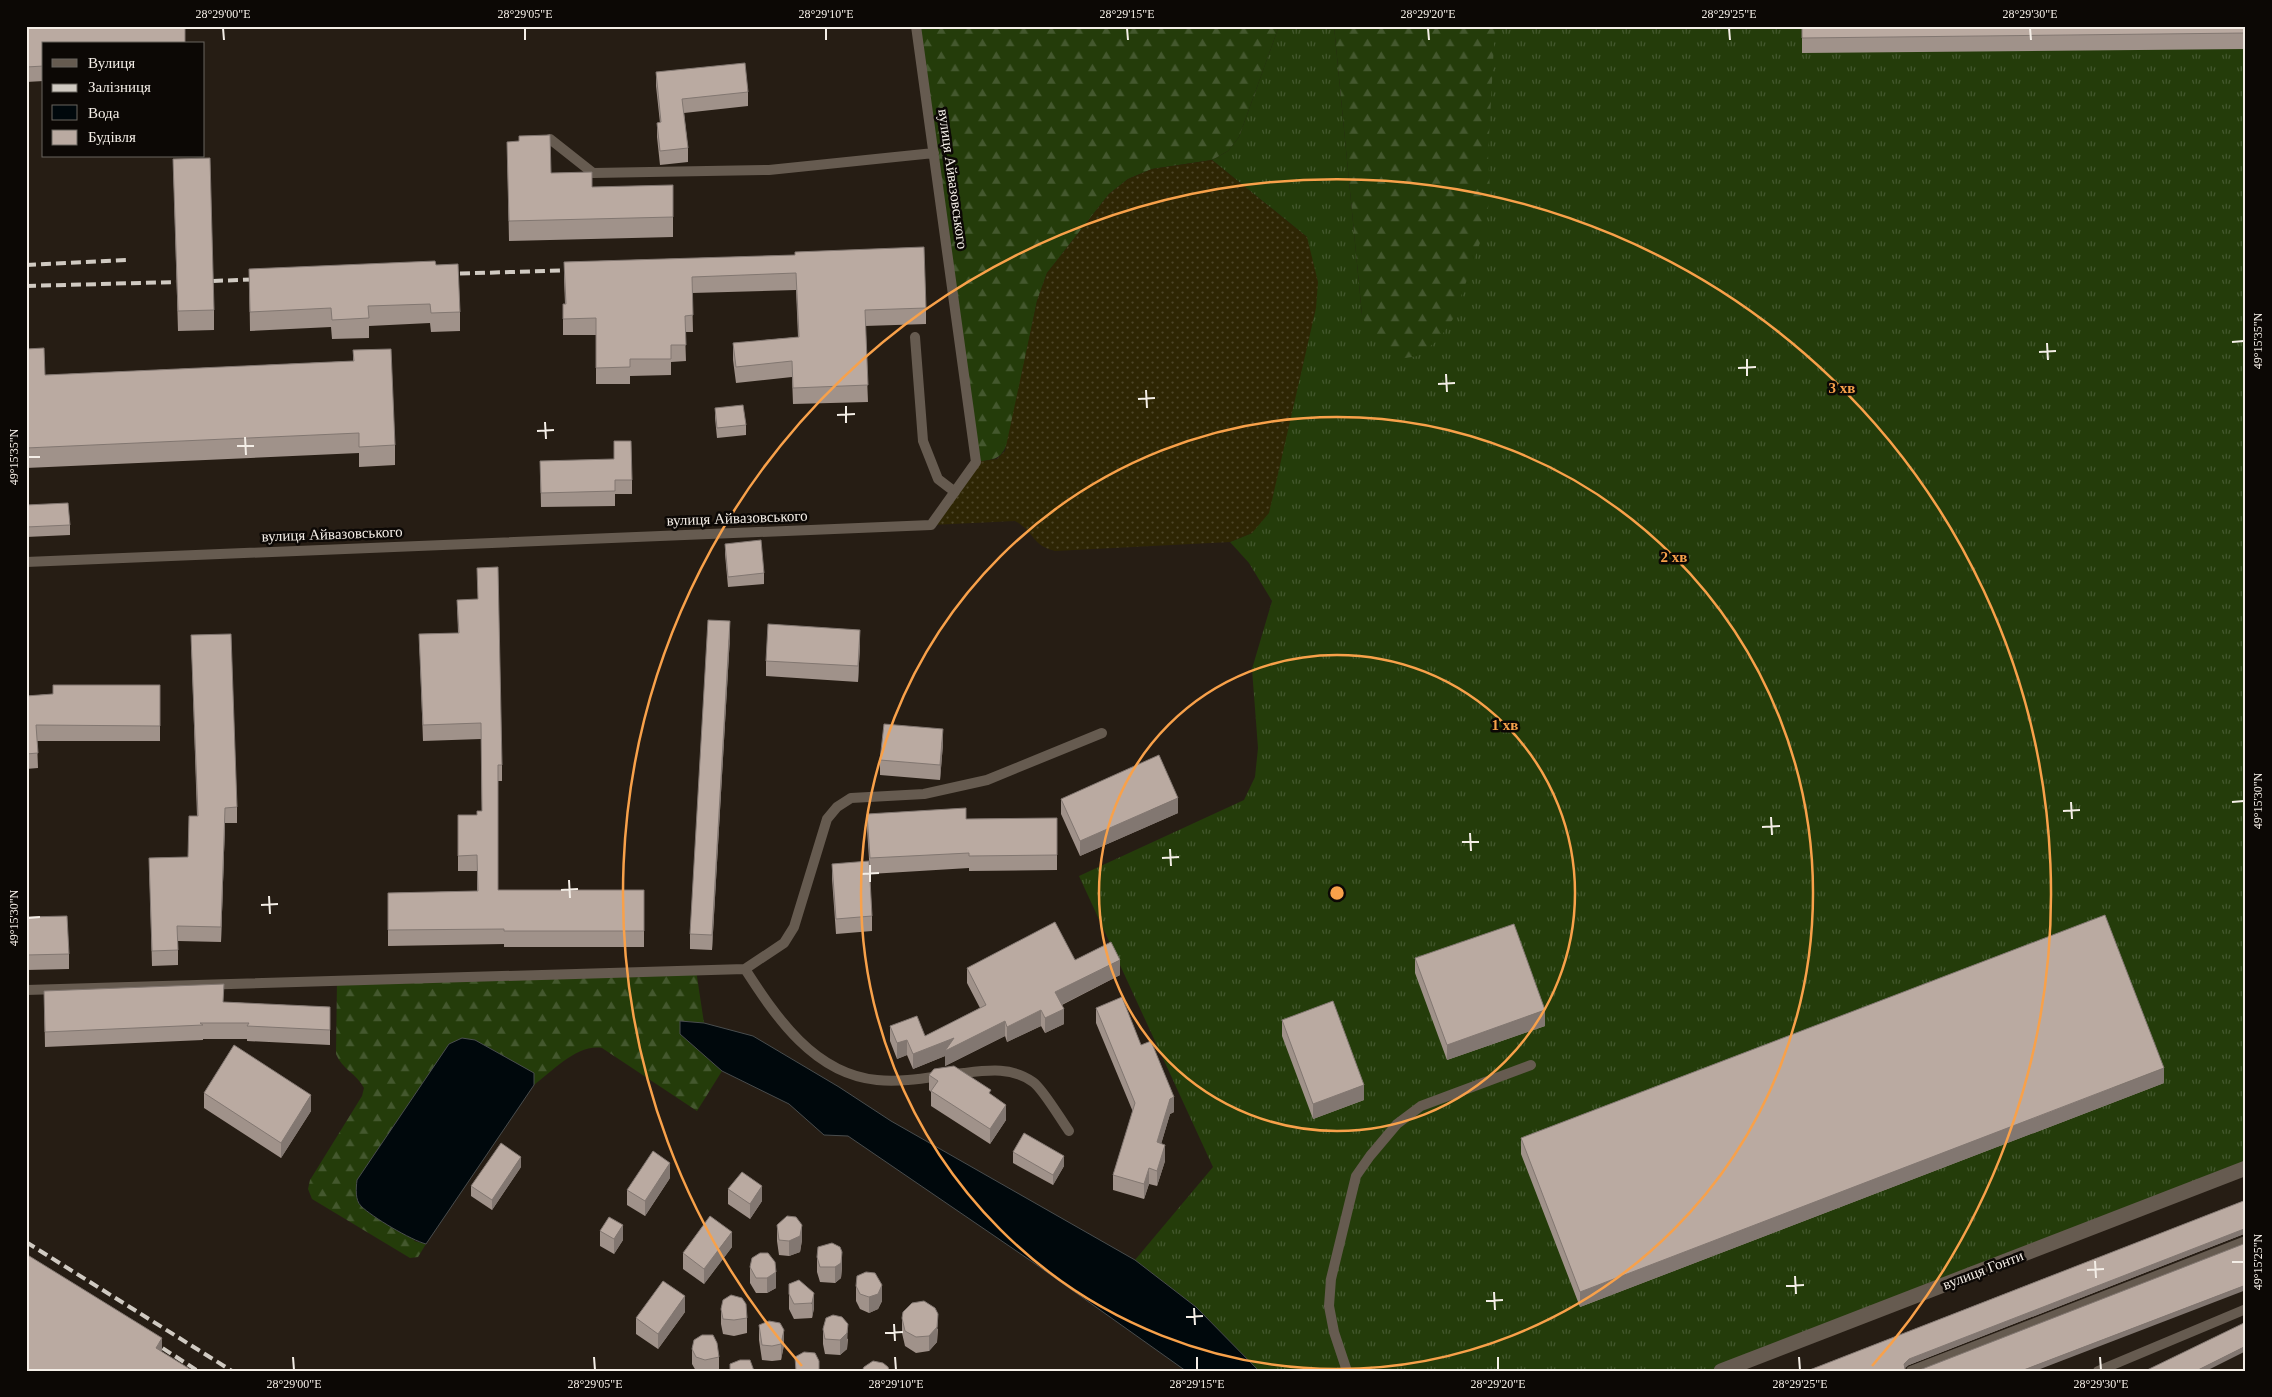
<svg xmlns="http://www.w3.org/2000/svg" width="2272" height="1397" viewBox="0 0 2272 1397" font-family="'Times New Roman',serif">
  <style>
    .grass { fill: url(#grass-tufts) }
    .forest { fill: url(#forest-firs) }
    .sand { fill: url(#sand-dots) }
    .water { fill: #00080c; stroke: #494d4e }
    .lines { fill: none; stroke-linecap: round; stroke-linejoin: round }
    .lane { stroke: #665b50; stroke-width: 10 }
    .secondary { stroke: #665b50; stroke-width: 15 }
    .rail { stroke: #d0cac2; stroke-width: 4; stroke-dasharray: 10 5; stroke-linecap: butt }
    .wall { fill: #a0928a }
    .shaded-wall { fill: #827771 }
    .building { fill: #baaaa1; stroke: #827771 }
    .ticks { fill: none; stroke: #f4eee7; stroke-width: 2 }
    .ring { fill: none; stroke: #f8a14a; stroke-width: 2.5 }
    .labels { text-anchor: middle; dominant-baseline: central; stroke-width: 5; stroke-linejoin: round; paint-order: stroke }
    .street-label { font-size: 15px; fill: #f4eee7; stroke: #0c0805 }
    .centre { fill: #f8a14a; stroke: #0c0805; stroke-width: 2.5 }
    .ring-label { font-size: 15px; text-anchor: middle; font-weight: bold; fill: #f8a14a; stroke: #0c0805; stroke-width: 5; stroke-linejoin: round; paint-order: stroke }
    .neatline { fill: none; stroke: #f4eee7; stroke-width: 2 }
    .ticks-label { font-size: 12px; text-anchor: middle; fill: #f4eee7 }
  </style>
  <defs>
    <pattern id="grass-tufts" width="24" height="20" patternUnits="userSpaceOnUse" patternTransform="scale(1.25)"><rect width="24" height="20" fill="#243c0a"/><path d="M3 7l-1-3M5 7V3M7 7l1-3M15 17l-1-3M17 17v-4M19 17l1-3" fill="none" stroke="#44582e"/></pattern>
    <pattern id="forest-firs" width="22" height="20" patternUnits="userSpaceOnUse" patternTransform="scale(1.25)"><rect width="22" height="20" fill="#243c0a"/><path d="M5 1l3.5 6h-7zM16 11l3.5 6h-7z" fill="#44582e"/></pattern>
    <pattern id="sand-dots" width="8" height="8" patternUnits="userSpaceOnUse" patternTransform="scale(1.25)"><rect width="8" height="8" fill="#2e2604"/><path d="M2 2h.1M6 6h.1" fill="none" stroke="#4d4629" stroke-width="1.8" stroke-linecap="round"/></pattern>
  </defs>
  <rect width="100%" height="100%" fill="#261d14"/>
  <path class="grass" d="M1279 26H1334L1362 315 1399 26H2246V1168L1721 1371H1259L1196 1307 1135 1260 1213 1167 1079 876 1244 800 1255 777 1258 748 1252 669 1272 601 1249 563 1230 542 1252 533 1307 237 1212 160 1228 151 1239 137Z"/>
  <path class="forest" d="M916 26H1279L1239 137 1228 151 1212 160 1152 169 1128 179 1109 194 1047 273 1037 301 1009 438C1002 459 998 459 976 462Z
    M1334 26H1495L1488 155 1490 191 1486 226 1453 319 1439 339 1418 356 1399 359C1379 345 1370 338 1362 315Z
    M696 970 704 1023 680 1021V1034L722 1071 697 1111 602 1048C577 1044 553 1071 534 1085V1073L414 1241 426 1244 418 1257 410 1258 312 1199 308 1189 310 1180 362 1096 364 1088C357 1074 342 1069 336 1054L337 981Z"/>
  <path class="sand" d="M1212 160 1307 237 1318 282 1316 308 1269 513 1252 533 1230 542 1055 551C1031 545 1035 532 1015 521L931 525 976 462 997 459 1005 451 1037 301 1047 273 1109 194 1128 179 1152 169Z"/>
  <path class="water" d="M680 1021 704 1023 753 1036 839 1087 891 1121 1135 1260 1196 1307 1259 1371H1186L1034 1263 848 1136 824 1135 789 1104 722 1071 680 1034Z
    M462 1038 475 1040 534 1073V1085L426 1244C411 1240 372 1217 361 1206 355 1200 356 1189 357 1180L449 1044Z"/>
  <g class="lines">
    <path class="lane" d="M550 139 593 173 769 170 934 153
      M915 337 923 441 938 479 955 492
      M26 562 931 525 976 462 916 26
      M745 969C776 1017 814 1074 877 1080 905 1083 935 1076 964 1073 989 1070 1012 1067 1033 1082 1043 1089 1061 1120 1069 1131
      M26 990 745 969 784 943 794 927 827 819 837 807 851 798 924 794 987 780 1102 733
      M1347 1371 1334 1332 1329 1306 1331 1279 1356 1176 1370 1156 1397 1124 1421 1106 1531 1065
      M1911 1371 2246 1241
      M2098 1371 2246 1309"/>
    <path class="secondary" d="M1721 1371 2246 1168"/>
    <path class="rail" d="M26 265 126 260
      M445 274 578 270
      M213 281 263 279
      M26 286 176 282
      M26 1242 232 1371
      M150 1340 198 1371"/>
  </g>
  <path class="wall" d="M26 26 44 44V81L26 82Z
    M431 26H561L431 29Z
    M1802 26H2246V49L1802 53Z
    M656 72 748 92V106L684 113 688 148V162L660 165 657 137V123H660L656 86Z
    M507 142 551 173 673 217V237L509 241Z
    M173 159 214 310V330L178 331Z
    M795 255 926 308V324L865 326 868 402 793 404 792 377 736 383 733 360V343L798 337 796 290 692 293 693 332H685L686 361 671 362V375L630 376V384H596V335H563V304H565L564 279V262Z
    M436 265 460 312V331L431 332 430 323 369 326V338L332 339 331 327 250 331 249 269Z
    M26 349 45 375 353 361V350L395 445V465L359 467V453L26 468Z
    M715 408 746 425V435L717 438 715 418Z
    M540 461 632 480V494H615V506L541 507Z
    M26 505 70 525V535L26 537Z
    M725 544 764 573V584L728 587 725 554Z
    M457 600 502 765V781H498V890H644V947H504V944L388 946V893L477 891V871H458V815H477L482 811 481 739 423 741 419 634 458 633Z
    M191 635 237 807V823H225L221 942 178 941V965L152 966 149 858 188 857 197 816Z
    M730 636 712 950 690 949V934Z
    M860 645 858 682 766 676V661Z
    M160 685V741H37L38 768 26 769V696Z
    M943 744 940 780 880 775V760Z
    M1061 799 1178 813 1080 856 1061 814Z
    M867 814 966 819 1057 818V870L969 871V868L870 874 867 829Z
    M832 864 872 916V931L836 934 832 879Z
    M26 917 69 954V969L26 970Z
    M1415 958 1545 1026 1447 1060 1415 973Z
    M1075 960 1120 975 1062 1005 1064 1024 1045 1033 1041 1026 1007 1042 1005 1036 945 1066V1056L913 1069 907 1055 897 1059 890 1041V1026L925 1036 980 1008 967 983V968Z
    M44 991 224 1002 330 1007V1045L247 1041V1039H203V1040L45 1047Z
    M1096 1008 1141 1045 1174 1112 1170 1114 1161 1144 1165 1161 1157 1186 1149 1184 1144 1199 1113 1190V1175L1133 1112 1096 1023Z
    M1282 1020 1364 1100 1313 1119 1282 1036Z
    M929 1075 991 1095 1006 1120 990 1144 931 1106V1092L929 1090Z
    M2164 1083 1580 1307 1521 1154V1138Z
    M204 1093 311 1111 281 1158 204 1108Z
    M1013 1152 1064 1166 1053 1185 1013 1163Z
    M521 1167 492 1210 471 1196V1186Z
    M670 1178 645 1216 627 1205V1190Z
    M728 1189 762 1201 750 1219 728 1204Z
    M2246 1200V1235L2244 1234 1909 1365 1807 1371Z
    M777 1225 802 1240 800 1252 789 1256 779 1255 777 1241Z
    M600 1231 623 1240 614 1254 600 1246Z
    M732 1247 704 1284 683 1269V1253Z
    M817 1257 842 1267 841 1278 835 1283 820 1282 817 1272Z
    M775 1262 776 1288 767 1293H756L750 1283V1267Z
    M799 1280 814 1308 812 1318 794 1319 789 1309V1284Z
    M856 1286 882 1301 878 1309 869 1313 860 1309 856 1301Z
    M721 1309 747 1318V1333L734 1336 723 1334 721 1324Z
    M685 1312 658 1349 636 1334V1318Z
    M902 1318 938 1329 937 1342 929 1351 916 1353 905 1346 902 1333Z
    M759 1325 784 1345 781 1360 772 1361 762 1360 759 1340Z
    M823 1329 848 1339 847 1349 840 1355 825 1354 823 1344Z
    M692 1349 719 1357V1371H696L692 1364Z"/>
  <path class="shaded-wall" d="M730 621V636L712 950V935Z
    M860 630V645L858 682V666Z
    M943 729V744L940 780V765Z
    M1178 798V813L1080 856V841Z
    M225 808V823L221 942V927Z
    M1120 960V975L1055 1008V992Z
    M1064 1009V1024L1045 1033V1018Z
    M1041 1010V1026L1007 1042V1027Z
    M1545 1010V1026L1447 1060V1045Z
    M1005 1021V1036L945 1066V1056L913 1069V1054L954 1038Z
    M907 1040V1055L897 1059V1043Z
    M2164 1068V1083L1580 1307V1292Z
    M1364 1085V1100L1313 1119V1104Z
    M311 1095V1111L281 1158V1143Z
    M1174 1097V1112L1170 1114 1157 1158V1142L1170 1099Z
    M1006 1105V1120L990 1144V1129Z
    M1165 1145V1161L1157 1186V1171Z
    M1064 1156V1166L1053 1185V1175Z
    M521 1157V1167L492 1210V1200Z
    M670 1163V1178L645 1216V1201Z
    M1149 1168V1184L1144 1199V1184Z
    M762 1186V1201L750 1219V1204Z
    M623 1225V1240L614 1254V1239Z
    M802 1225V1240L800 1252 789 1256V1241Z
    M2244 1229V1234L1909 1365 1904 1369V1364L1909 1359Z
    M732 1232V1247L704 1284V1269Z
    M842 1252V1267L841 1278 835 1283V1267Z
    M776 1272V1288L767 1293V1278Z
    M882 1285V1301L878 1309 869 1313V1297Z
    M2246 1285V1290L2035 1371H2021Z
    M814 1293V1308L812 1318V1303Z
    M685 1296V1312L658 1349V1334Z
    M938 1314 937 1342 929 1351V1336Z
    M848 1324 847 1349 840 1355V1340Z
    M784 1330V1345L781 1360V1344Z
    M162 1338V1358L156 1348Z
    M2246 1346V1351L2206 1371H2196Z"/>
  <path class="building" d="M26 26H185V44H44V66L26 67Z
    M1802 26H2246V33L1802 38Z
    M745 63 748 92 682 99 688 148 660 151 657 123 661 122 656 72Z
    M550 135 551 173 592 172V187L673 185V217L509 221 507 142 519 141V136Z
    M210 158 214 310 178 311 173 159Z
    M924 247 926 308 865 310 868 385 793 388 792 361 736 367 733 343 799 337 796 273 692 277 693 315 685 316 686 345H671V359H630V367L596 368V318L563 319V304H566L564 262 795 255V252Z
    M435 261 436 265 458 264 460 312 431 313 430 304 368 306 369 318 332 320 331 308 250 312 249 269Z
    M44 348 45 375 354 361 353 350 391 349 395 445 359 447V433L26 448V349Z
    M743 405 746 425 717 428 715 408Z
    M614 441H631L632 480H615V491L541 493 540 461 614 459Z
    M68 503 70 525 26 527V505Z
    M761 540 764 573 728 577 725 544Z
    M498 567 502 765H498V890H644V931H504V929L388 930V893L478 891 477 855 458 856V815H477V811H482L481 723 423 725 419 634 459 633 457 600 478 599 477 568Z
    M708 620 730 621 712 935 690 934Z
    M768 624 860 630 858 666 766 661Z
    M231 634 237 807 225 808 221 927 177 926 178 950 152 951 149 858 188 857 189 816H198L191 635Z
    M53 685H160V726L36 725 38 753 26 754V696L53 694Z
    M884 724 943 729 940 765 880 760Z
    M1159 755 1178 798 1080 841 1061 799Z
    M966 808V819L1057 818V855L969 856V853L870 858 867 814Z
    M869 861 872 916 836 919 832 864Z
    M2105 915 2164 1068 1580 1292 1521 1138Z
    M67 916 69 954 26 955V917Z
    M1055 922 1075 960 1111 942 1120 960 1055 992 1064 1009 1045 1018 1041 1010 1007 1027 1005 1021 945 1051 954 1038 913 1054 907 1040 897 1043 890 1026 917 1016 925 1036 986 1005 967 968Z
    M1514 924 1545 1010 1447 1045 1415 958Z
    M224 984 223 1002 330 1007V1030L247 1026 249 1023H200L203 1025 45 1032 44 991Z
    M1122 997 1141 1045 1151 1041 1174 1097 1170 1099 1157 1142 1165 1145 1157 1171 1149 1168 1144 1184 1113 1175 1135 1103 1096 1008Z
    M1333 1001 1364 1085 1313 1104 1282 1020Z
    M234 1045 311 1095 281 1143 204 1093Z
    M954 1066 991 1090 989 1093 1006 1105 990 1129 931 1091 938 1081 929 1075 934 1069Z
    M1024 1133 1064 1156 1053 1175 1013 1152Z
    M501 1143 521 1157 492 1200 471 1186Z
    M653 1151 670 1163 645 1201 627 1190Z
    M742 1172 762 1186 750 1204 728 1189Z
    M2246 1200V1230L2244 1229 1909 1359 1904 1364 1905 1369 1910 1371H1807Z
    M710 1216 732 1232 704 1269 683 1253Z
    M787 1216 796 1217 802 1225 800 1236 789 1241 779 1240 777 1225Z
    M609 1217 623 1225 614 1239 600 1231Z
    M832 1243 840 1247 842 1252 841 1263 835 1267H820L817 1257 818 1247Z
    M2246 1243V1285L2021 1371H1917Z
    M760 1253H768L775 1262 776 1272 767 1278H756L750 1267 752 1258Z
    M26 1254 162 1338 156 1348 193 1371H31L26 1368Z
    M866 1272 875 1273 882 1285 878 1294 869 1297 860 1294 856 1286 857 1276Z
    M799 1280 814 1293 812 1303 794 1304 789 1294V1284Z
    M663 1281 685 1296 658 1334 636 1318Z
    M731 1295 742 1298 746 1304 747 1318 734 1320 723 1319 721 1309 723 1300Z
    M924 1301 935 1308 938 1314 937 1327 929 1336 916 1337 905 1331 902 1318 903 1312 912 1303Z
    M833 1315 842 1317 848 1324 847 1333 840 1340 825 1339 823 1329 826 1318Z
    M769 1321 780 1323 784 1330 781 1344 772 1346 762 1345 759 1325Z
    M2246 1322V1346L2196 1371H2145Z
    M702 1335H713L717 1343 719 1357 705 1360 696 1357 692 1349 694 1340Z
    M804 1352 815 1353 819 1361V1371H796L795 1357Z
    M740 1360H750L754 1371H730V1364Z
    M873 1361 883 1363 888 1367 889 1371H862L864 1367Z"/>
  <path class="ticks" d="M223 28 224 40M525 28V40M826 28V40M1127 28 1128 40M1428 28 1429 40M1729 28 1730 40M2030 28 2031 40M2232 342 2244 341M2047 343 2048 360M2039 352 2056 351M1747 359V376M1738 368 1756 367M1446 374 1447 392M1438 384 1455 383M1146 390 1147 408M1138 399 1155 398M846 406V423M837 415 855 414M545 422 546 439M537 431 554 430M245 437 246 455M237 446H254M28 457H40M2071 802 2072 819M2232 802 2244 801M2063 811 2080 810M1771 817 1772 835M1762 827 1780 826M1470 833 1471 851M1462 842H1479M1170 849 1171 866M1162 858 1179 857M870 865V882M861 874 879 873M569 880 570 898M561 890 578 889M269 896 270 914M261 905 278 904M28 918 40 917M2095 1261 2096 1278M2232 1262H2244M2087 1270 2104 1269M1795 1276 1796 1294M1786 1286 1804 1285M1494 1292 1495 1310M1486 1301 1503 1300M1194 1308 1195 1325M1186 1317 1203 1316M894 1324 895 1341M885 1333 903 1332M293 1357 294 1370M594 1357 595 1370M895 1357 896 1370M1197 1357V1370M1498 1357V1370M1799 1357 1800 1370M2100 1357 2101 1370"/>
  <g class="ring">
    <circle cx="1337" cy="893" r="238"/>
    <circle cx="1337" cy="893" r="476"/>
    <path d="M802 1366A714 714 0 1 1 1872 1366"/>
  </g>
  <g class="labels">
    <g class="street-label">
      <text transform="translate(953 179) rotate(82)">вулиця Айвазовського</text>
      <text transform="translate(737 518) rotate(-2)">вулиця Айвазовського</text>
      <text transform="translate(332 534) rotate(-2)">вулиця Айвазовського</text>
      <text transform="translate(1983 1270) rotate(-21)">вулиця Гонти</text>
    </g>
  </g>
  <circle cx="1337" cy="893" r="8" class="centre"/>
  <g class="ring-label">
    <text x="1842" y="393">3 хв</text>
    <text x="1674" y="562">2 хв</text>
    <text x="1505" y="730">1 хв</text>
  </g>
  <rect width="2272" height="1397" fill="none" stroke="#0c0805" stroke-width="55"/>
  <rect x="42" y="42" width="162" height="115" fill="#0c0805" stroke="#69645f"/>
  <rect x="52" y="59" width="25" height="8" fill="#665b50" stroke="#69645f"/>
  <text x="88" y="68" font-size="15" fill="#f4eee7">Вулиця</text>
  <rect x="52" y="84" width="25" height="8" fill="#d0cac2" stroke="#69645f"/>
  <text x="88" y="92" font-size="15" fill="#f4eee7">Залізниця</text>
  <rect x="52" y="105" width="25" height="15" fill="#00080c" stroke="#69645f"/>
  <text x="88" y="118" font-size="15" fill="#f4eee7">Вода</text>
  <rect x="52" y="130" width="25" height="15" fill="#baaaa1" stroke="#69645f"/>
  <text x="88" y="142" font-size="15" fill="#f4eee7">Будівля</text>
  <rect x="28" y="28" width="2216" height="1342" class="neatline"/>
  <g class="ticks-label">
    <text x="223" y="18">28°29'00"E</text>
    <text x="525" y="18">28°29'05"E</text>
    <text x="826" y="18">28°29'10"E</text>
    <text x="1127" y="18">28°29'15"E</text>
    <text x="1428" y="18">28°29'20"E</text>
    <text x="1729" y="18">28°29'25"E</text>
    <text x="2030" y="18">28°29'30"E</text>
    <text transform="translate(2258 341) rotate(-90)" y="4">49°15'35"N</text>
    <text transform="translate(14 457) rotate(-90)" y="4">49°15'35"N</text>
    <text transform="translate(2258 801) rotate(-90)" y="4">49°15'30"N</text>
    <text transform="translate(14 918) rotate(-90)" y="4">49°15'30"N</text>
    <text transform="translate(2258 1262) rotate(-90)" y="4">49°15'25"N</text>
    <text x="294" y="1388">28°29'00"E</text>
    <text x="595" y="1388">28°29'05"E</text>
    <text x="896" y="1388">28°29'10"E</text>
    <text x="1197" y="1388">28°29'15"E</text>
    <text x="1498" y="1388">28°29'20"E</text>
    <text x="1800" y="1388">28°29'25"E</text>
    <text x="2101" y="1388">28°29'30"E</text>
  </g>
</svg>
